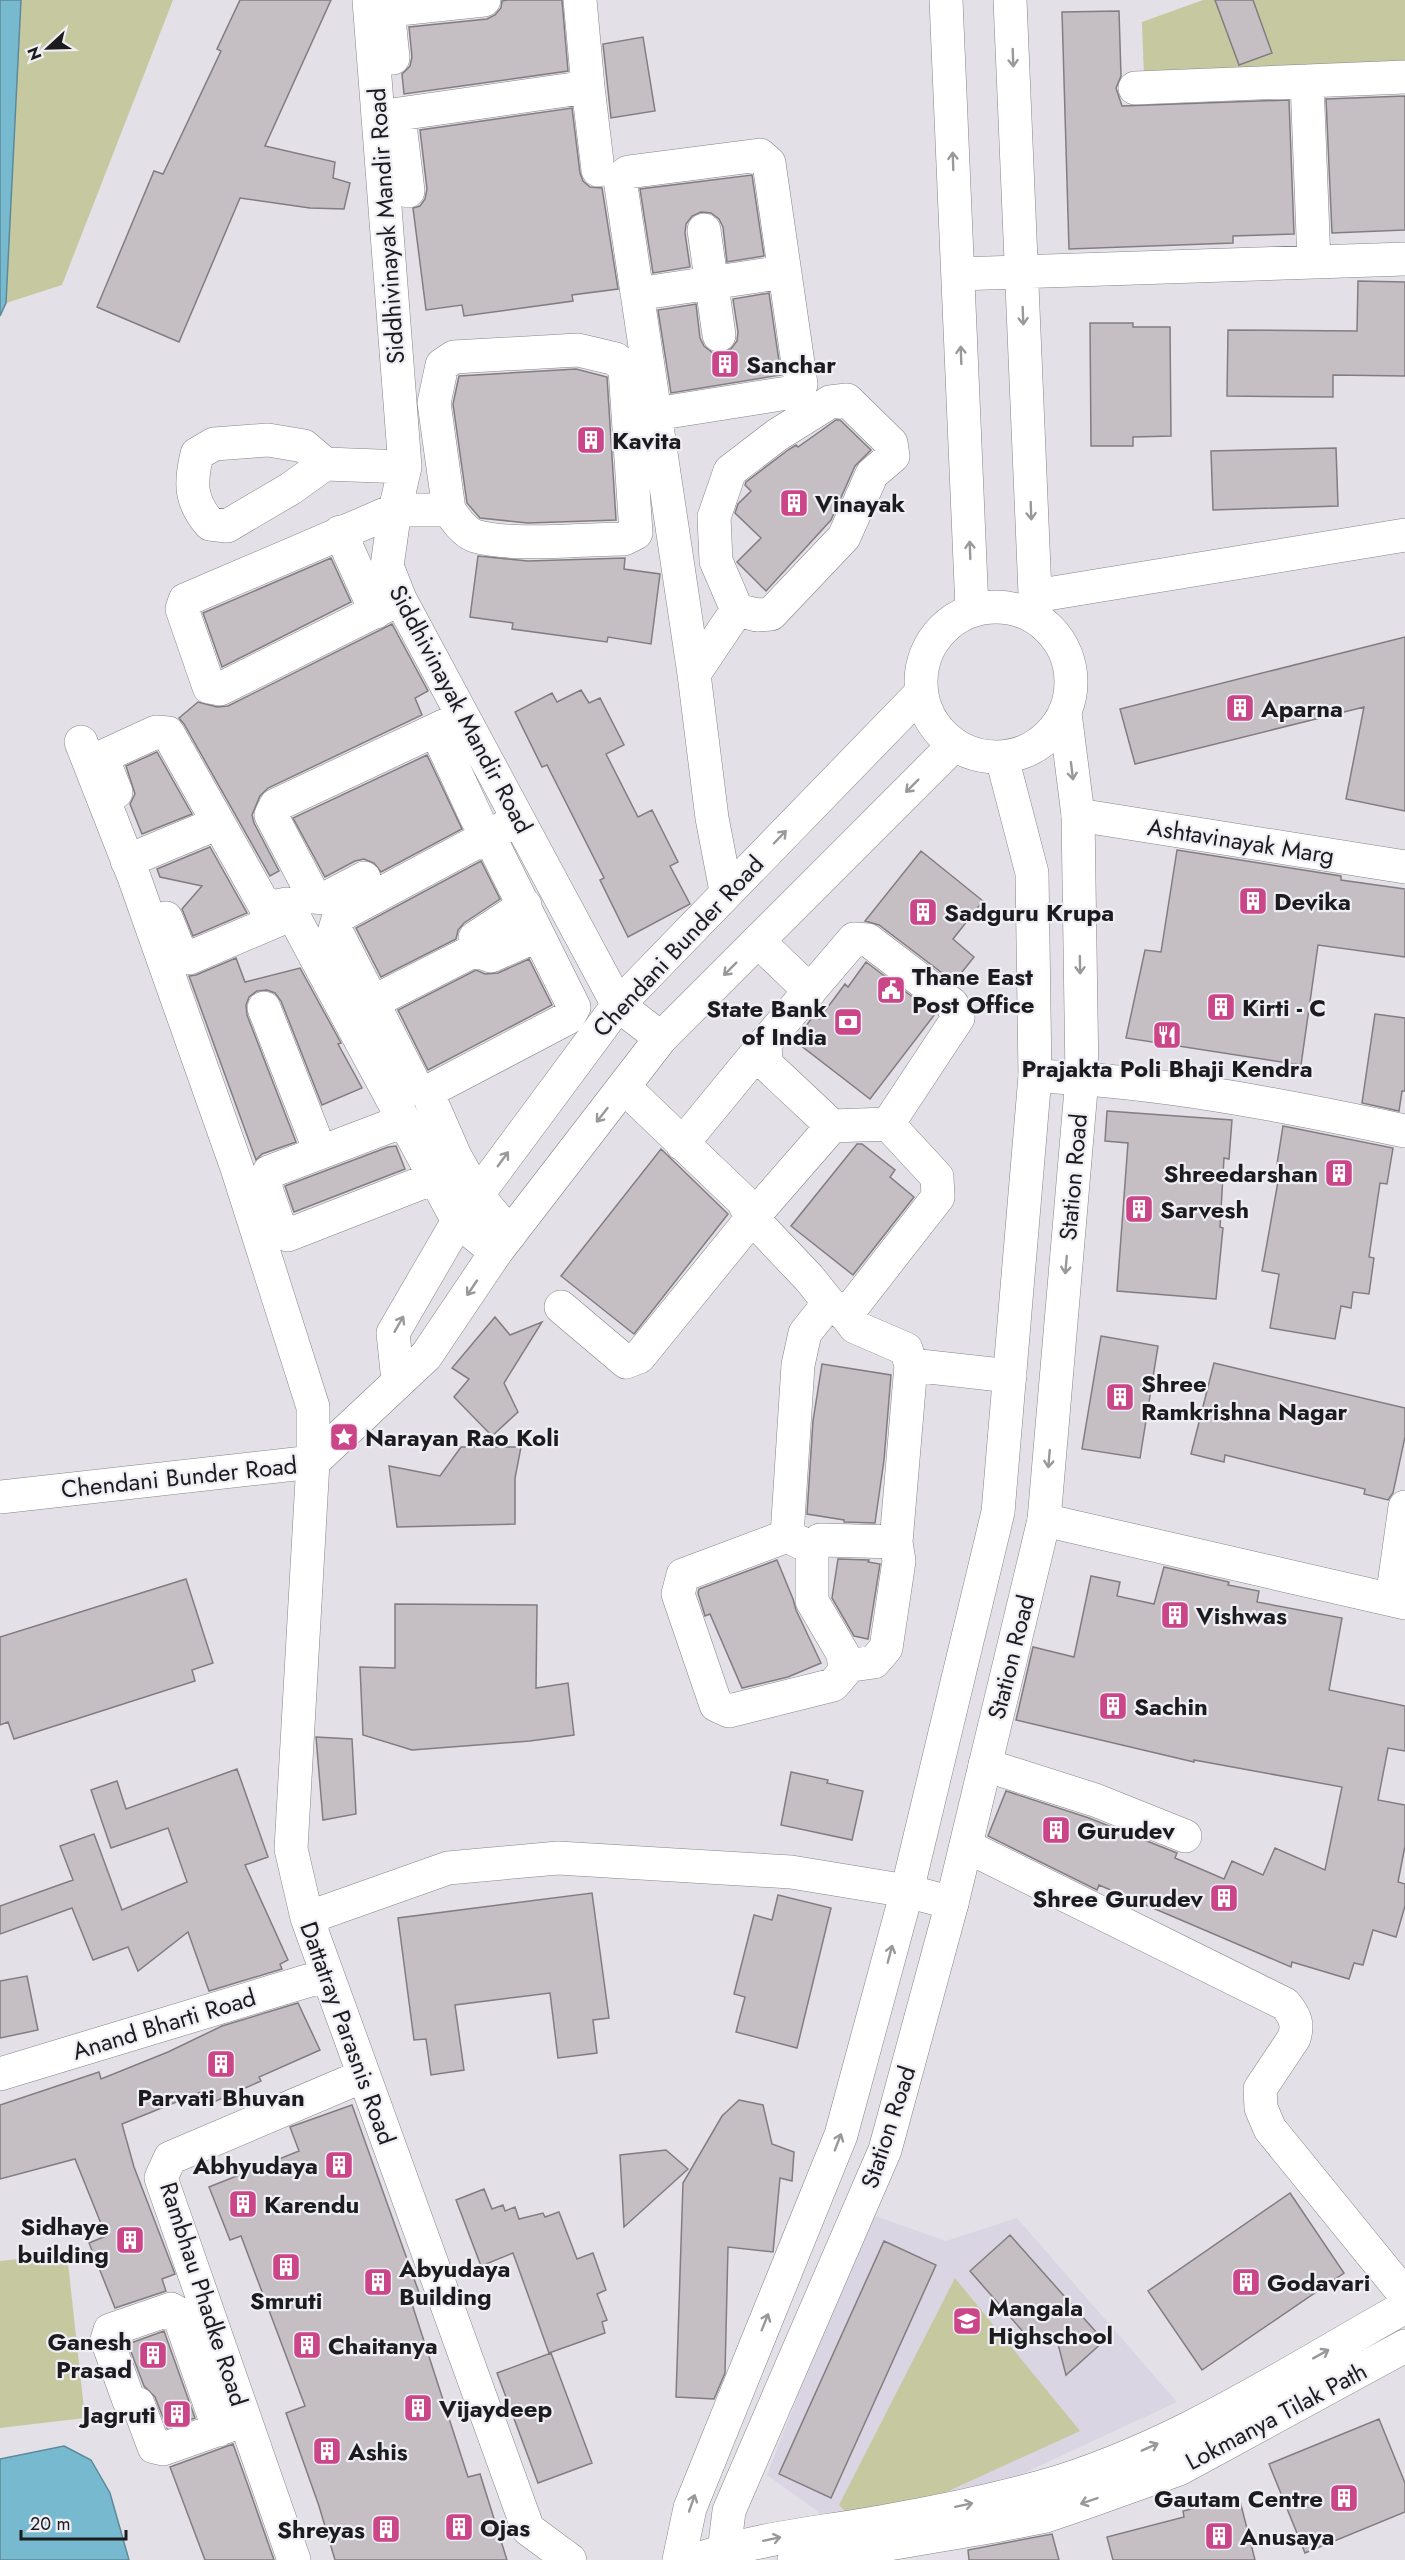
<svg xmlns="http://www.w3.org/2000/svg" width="1405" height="2560" viewBox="0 0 1405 2560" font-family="Jost,sans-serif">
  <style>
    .built { fill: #dad5e3 }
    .green { fill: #c6c99f }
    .water { fill: #77bacf; stroke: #5c8a9a; stroke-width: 1.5 }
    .building { fill: #c5bec3; stroke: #837d82; stroke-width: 1.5 }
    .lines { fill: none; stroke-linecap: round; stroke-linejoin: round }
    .minor-casing { stroke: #86848a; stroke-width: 34 }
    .major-casing { stroke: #86848a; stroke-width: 34 }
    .minor { stroke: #fff; stroke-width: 33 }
    .major { stroke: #fff; stroke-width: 33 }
    .oneway { stroke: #99989a }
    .labels { text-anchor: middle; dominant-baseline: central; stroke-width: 4.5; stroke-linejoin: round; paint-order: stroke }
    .street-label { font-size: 24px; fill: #1c1b1e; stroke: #f0eef5 }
    .poi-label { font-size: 24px; font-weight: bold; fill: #1c1b1e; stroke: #f0eef5; text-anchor: start }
  </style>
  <rect width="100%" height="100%" fill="#e3e0e7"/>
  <path class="built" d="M869 2214 946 2241 1017 2218 1177 2402 884 2538 853 2537 767 2475Z"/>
  <path class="green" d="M21 0H173L62 285 6 303Z
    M1203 0H1405V67L1144 77 1142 22Z
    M67 2254 85 2418 0 2428V2261Z
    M955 2278 1080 2431 885 2520 858 2525 839 2505Z"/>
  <path class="water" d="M0 0H21L6 303 0 316Z
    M64 2446 91 2460 110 2493 129 2560H0V2459Z"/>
  <path class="building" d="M240 0H331L265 146 335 162 333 178 350 183 344 209 310 208 240 198 179 342 97 307 154 171 163 174 221 51 217 49Z
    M508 0H562L568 71 404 94 402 74 410 66 412 57 409 27 487 19 495 15 501 8 502 1Z
    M1215 0H1253L1272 53 1239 65Z
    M1119 11 1121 76 1116 88 1122 106 1289 100 1294 234 1233 236V243L1069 249 1062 12Z
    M643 37 655 111 611 118 603 44Z
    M1405 96V230L1332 233 1326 99Z
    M572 108 580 173 583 181 590 187 602 188 618 289 572 295 573 301 464 316 462 305 426 310 413 208 420 206 425 199 427 189 420 130Z
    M752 175 764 256 727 262 723 227 719 219 711 213 701 212 692 216 686 224 685 233 690 267 653 273 640 189Z
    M1358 281 1405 282V376L1333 375V397L1227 396 1228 330 1357 331Z
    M769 293 781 375 671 393 658 310 696 304 700 338 704 346 713 353H722L731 349 737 341 738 332 733 299Z
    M1090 323H1133V327H1170L1171 436 1133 437V446H1091Z
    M576 369 607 377 616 520 528 523 480 518 467 503 453 404 459 376Z
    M836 420H840L871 450 855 466 831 520 766 591 737 562 761 538 735 513 738 504 751 491 745 485 746 482 788 450 796 445 798 447Z
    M1336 448 1338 506 1213 510 1211 451Z
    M478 556 528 561 625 558 624 569 660 574 651 644 608 637 607 642 512 629 513 623 470 617Z
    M331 558 351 602 222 667 203 613Z
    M392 624 428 691 415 698 422 715 268 788 260 796 252 815 254 823 279 871 270 876 184 724 179 718 198 702 217 707 228 706Z
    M1405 637V811L1346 799 1364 707 1135 764 1120 709Z
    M581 690 589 703 600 698 624 745 606 754 638 817 652 810 678 862 670 866 690 904 628 937 600 880 604 878 547 765 542 767 515 712 552 693 557 702Z
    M157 752 192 814 142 834 130 804 135 794 126 766Z
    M427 755 462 829 381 872 374 863 364 859 355 861 325 877 293 818Z
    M210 847 247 913 193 936 182 909 202 886 160 877 157 869Z
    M1177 850 1341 876V880L1405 889V957L1318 945 1301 1065 1126 1038 1145 950 1161 952Z
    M921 851 983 901 953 939 974 957 954 982 879 925 865 921Z
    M481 861 500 899 464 923 458 930 456 939 381 977 356 928Z
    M236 958 245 982 300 968 341 1043 338 1044 362 1088 322 1105 281 1001 275 993 267 990 257 991 249 997 246 1005 247 1015 296 1142 262 1154 256 1160 189 976 196 975Z
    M529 959 552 1005 428 1070 398 1010 476 970 485 974 498 973Z
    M866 962 935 1014 870 1099 795 1041 814 1015 819 1019 845 984 848 987Z
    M1375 1014 1405 1018V1091H1402L1399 1111 1362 1103Z
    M1107 1111 1232 1120 1229 1159 1224 1158 1220 1227 1223 1228 1216 1299 1117 1291 1128 1143 1105 1141Z
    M1283 1126 1393 1148 1387 1184 1380 1183 1369 1257 1374 1258 1369 1294 1353 1292 1351 1308 1341 1306 1335 1339 1270 1328 1279 1274 1262 1271 1281 1165 1277 1164Z
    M857 1144H862L895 1170 890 1177 914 1197 853 1275 791 1226Z
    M396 1146 405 1169 294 1212 285 1186 388 1147Z
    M661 1149 728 1214 634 1334 561 1276Z
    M495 1317 510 1335 542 1322 504 1383 518 1412 492 1436 454 1397 469 1379 452 1368Z
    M1101 1336 1158 1346 1140 1458 1082 1449Z
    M1214 1363 1405 1408V1437L1393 1493 1388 1500 1364 1494 1365 1489 1225 1455 1224 1462 1191 1454Z
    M822 1364 891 1375 884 1460 875 1523 844 1522V1520L807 1514 813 1421Z
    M461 1447H521L515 1478V1524L397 1527 389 1466 440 1476Z
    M838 1559 869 1560 868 1562 880 1564 868 1639 854 1636 832 1598Z
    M777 1560 793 1599 796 1610 821 1663 788 1677 742 1688 710 1614 705 1616 698 1593 699 1589Z
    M1164 1567 1229 1582 1228 1585 1259 1591 1257 1602 1342 1618 1329 1690 1405 1706V1751L1388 1748 1378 1800 1405 1805V1846L1398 1882 1405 1884V1906L1396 1937 1373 1930 1363 1965 1354 1963 1349 1979 1292 1962 1291 1967 1099 1885 1097 1890 988 1836 1006 1791 1089 1818 1177 1853 1175 1858 1224 1879 1232 1861 1263 1875 1275 1848 1325 1870 1342 1787 1194 1760V1762L1016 1720 1033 1647 1074 1657 1091 1576 1120 1582 1117 1596 1154 1604Z
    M186 1579 213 1663 192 1670 195 1681 14 1739 8 1722 0 1725V1637Z
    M395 1604 537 1605 536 1688 568 1683 574 1735 530 1741 412 1750 363 1735 360 1667 395 1668Z
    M316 1737 352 1739 356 1814 323 1820Z
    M237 1769 268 1857 245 1865 288 1960 280 1964 282 1969 209 1991 188 1932 138 1971 128 1947 93 1960 72 1908 0 1934V1906L73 1880 60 1846 94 1834 122 1910 187 1882 168 1828 111 1848 91 1790 117 1781 126 1809Z
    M791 1772 828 1780 827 1783 863 1791 852 1840 781 1825Z
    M592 1893 609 2018 593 2020 597 2053 558 2058 550 1993 455 2005 464 2070 431 2075 426 2039 414 2040 398 1918Z
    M778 1895 831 1908 797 2048 736 2032 745 1997 734 1994 754 1915 772 1920Z
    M27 1976 38 2030 0 2038V1981Z
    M298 2003 320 2050 259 2077 261 2081 207 2105 201 2092 122 2124 134 2167 175 2274 162 2279 166 2291 115 2308 89 2243 106 2236 75 2159 0 2179V2105L99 2072 101 2079 168 2052 222 2026Z
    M739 2100 763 2105 772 2144 794 2152 792 2181 780 2178 773 2252 728 2247 725 2373 714 2399 676 2397 683 2183 722 2116Z
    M352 2105 422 2301 412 2304 468 2477 480 2474 507 2560H335L319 2506 286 2413 305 2406 241 2236 230 2240 209 2187 299 2151 290 2127Z
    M666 2150 688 2169 624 2227 620 2155Z
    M484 2189 492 2209 503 2205 505 2211 515 2207 519 2219 543 2213 545 2217 559 2212 577 2259 593 2253 606 2290 597 2294 607 2320 602 2322 605 2333 549 2353 513 2253 481 2266 456 2200Z
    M1290 2193 1344 2273 1202 2370 1148 2291Z
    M1010 2235 1104 2341 1066 2375 1056 2336 1032 2342 970 2271Z
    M884 2241 936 2265 831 2498 779 2474Z
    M164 2331 195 2418 167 2428 155 2397 144 2386 128 2344Z
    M551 2353 592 2463 538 2483 497 2373Z
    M1379 2419 1405 2483V2512L1305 2553 1269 2464Z
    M233 2444 246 2480 274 2560H205L170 2467Z
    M1239 2497 1255 2560H1113L1107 2537 1184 2517 1183 2511Z
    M1052 2534 1059 2560H969L968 2550Z"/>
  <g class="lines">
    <g class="minor-casing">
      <path id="minor" d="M369 0 405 467 395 510 387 566 400 599 618 1005 661 1038
        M580 0 588 87
        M946 0 972 609
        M1010 0 1036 617
        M393 58 389 19 399 9 484 0
        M1135 88 1307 81
        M399 116 408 191
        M378 117 588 87 598 170
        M704 230 719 335
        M1314 262 1307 81 1405 77
        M958 274 1405 259
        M637 294 784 272
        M655 414 794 392 801 384 769 163 760 155 628 172 620 179 694 674 712 818 726 891
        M325 464 304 446 268 440 214 444 197 454C190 483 190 501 210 524L227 526 290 489 325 464 405 467
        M340 532 376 612
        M1035 596 1405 535
        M400 599 220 689 209 687 182 609 185 600 395 510H449C455 519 464 532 475 536 511 547 584 539 624 539L636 533 625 369 616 359 578 350 454 357 442 365 434 403 449 510
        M694 674 737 610 716 561 714 517 730 471 777 435 830 402 847 400 891 443 893 456 872 474 844 537 771 614 757 615 737 610
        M436 730 477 819
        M81 742 134 877 237 1168 313 1407V1462L291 1849 307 1918 528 2529 570 2560
        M116 792 105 765 106 755 156 732 168 733 266 908 287 904 458 1221 496 1252
        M1078 815 1405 867
        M489 836 574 1007 568 1018 427 1092 417 1089 335 929 339 916 518 820
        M127 861 218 823
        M364 878 326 898 314 897 271 815 276 805 463 717
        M166 918 181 955 189 958 292 914
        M758 941 810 991
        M475 950 491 956 538 935
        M373 1002 475 950V938L525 905
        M264 1008 320 1151
        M1035 1076C1160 1081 1282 1105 1405 1131
        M624 1087 742 1200 752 1218 809 1278 829 1303 846 1315 855 1327 906 1349 911 1365 896 1542 820 1540 812 1548V1601L843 1654 845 1671 833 1685 729 1711 716 1705 678 1594 683 1575 787 1536 812 1548
        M427 1092 455 1156 477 1195 510 1234
        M403 1121 269 1172 264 1183 281 1232 288 1235 434 1178
        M832 1126 888 1124
        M682 1144 765 1043
        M561 1307 626 1362 639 1357 752 1218 832 1126 766 1064 765 1043 854 939 868 940 952 1004 958 1018 888 1124 937 1177 938 1197 846 1315
        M911 1365 1010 1376
        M1044 1520 1405 1603
        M787 1536 798 1365 805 1333 829 1303
        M1392 1599 1405 1507
        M845 1666 874 1662 886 1648 899 1561 896 1542
        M985 1765 1095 1800 1185 1836
        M966 1846 1285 2004C1294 2015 1299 2023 1294 2038L1260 2089 1261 2108 1270 2129 1405 2295
        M307 1918 448 1868 558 1858 791 1872 907 1891 952 1903
        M0 2074 327 1975
        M219 2430 178 2313 171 2309 110 2330 107 2340 129 2401 138 2404 154 2447 163 2449 245 2420
        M294 2560 161 2178 170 2158 363 2076
        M696 2560C757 2537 822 2533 886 2521 937 2512 990 2501 1041 2487 1172 2450 1287 2373 1405 2307
        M794 2560 995 2526 1046 2516 1090 2501 1179 2469 1405 2346"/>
    </g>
    <g class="major-casing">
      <path id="major" d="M921 682a75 75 0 1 1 150 0a75 75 0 1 1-150 0Z
        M398 1381 393 1333 458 1221 618 1005 920 694
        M0 1497 313 1462 426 1356 496 1252 661 1038 954 745
        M679 2560 690 2508 841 2135 907 1891 998 1512 1035 1076 1032 873 1002 758
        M723 2560 729 2511 885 2150 952 1903 1044 1520 1082 1078 1078 815 1065 713"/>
    </g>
    <use href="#minor" class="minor"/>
    <use href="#major" class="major"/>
  </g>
  <defs><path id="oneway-shaft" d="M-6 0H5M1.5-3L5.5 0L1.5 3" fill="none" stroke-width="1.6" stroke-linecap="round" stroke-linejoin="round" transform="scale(1.5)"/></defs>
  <g class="oneway">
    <use href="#oneway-shaft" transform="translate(1013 58) rotate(88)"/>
    <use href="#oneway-shaft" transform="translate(953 161) rotate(-92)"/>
    <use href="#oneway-shaft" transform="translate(1023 316) rotate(88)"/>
    <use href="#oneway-shaft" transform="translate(961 355) rotate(-92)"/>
    <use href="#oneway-shaft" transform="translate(1031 511) rotate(88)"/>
    <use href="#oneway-shaft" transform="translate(970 550) rotate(-92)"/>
    <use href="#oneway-shaft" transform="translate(1072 771) rotate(83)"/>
    <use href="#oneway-shaft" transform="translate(912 786) rotate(135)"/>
    <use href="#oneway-shaft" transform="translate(780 837) rotate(-46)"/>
    <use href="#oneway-shaft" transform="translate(1080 965) rotate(89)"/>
    <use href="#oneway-shaft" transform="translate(730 969) rotate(135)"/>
    <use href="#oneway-shaft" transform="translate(602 1115) rotate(128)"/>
    <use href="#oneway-shaft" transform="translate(503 1159) rotate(-54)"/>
    <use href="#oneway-shaft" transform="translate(1066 1265) rotate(95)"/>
    <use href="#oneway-shaft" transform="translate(472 1288) rotate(124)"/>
    <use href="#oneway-shaft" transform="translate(399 1324) rotate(-60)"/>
    <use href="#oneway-shaft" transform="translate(1049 1459) rotate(95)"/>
    <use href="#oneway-shaft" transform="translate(890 1954) rotate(-75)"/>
    <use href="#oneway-shaft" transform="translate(838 2142) rotate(-69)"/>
    <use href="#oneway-shaft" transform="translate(765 2322) rotate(-68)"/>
    <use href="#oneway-shaft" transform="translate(1321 2354) rotate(-29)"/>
    <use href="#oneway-shaft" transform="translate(1150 2447) rotate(-24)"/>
    <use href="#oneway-shaft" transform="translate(1089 2501) rotate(161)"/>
    <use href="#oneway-shaft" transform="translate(692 2503) rotate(-71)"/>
    <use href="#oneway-shaft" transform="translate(964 2505) rotate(-12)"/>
    <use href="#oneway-shaft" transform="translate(772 2539) rotate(-12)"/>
  </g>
  <defs>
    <g id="building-square" transform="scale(1.5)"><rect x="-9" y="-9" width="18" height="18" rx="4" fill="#cb4688" stroke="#f0eef5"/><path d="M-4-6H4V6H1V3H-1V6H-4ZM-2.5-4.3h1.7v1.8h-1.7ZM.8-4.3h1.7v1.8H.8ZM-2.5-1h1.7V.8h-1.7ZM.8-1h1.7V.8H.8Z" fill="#fff"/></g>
    <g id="civic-square" transform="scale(1.5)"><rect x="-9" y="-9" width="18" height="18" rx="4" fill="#cb4688" stroke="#f0eef5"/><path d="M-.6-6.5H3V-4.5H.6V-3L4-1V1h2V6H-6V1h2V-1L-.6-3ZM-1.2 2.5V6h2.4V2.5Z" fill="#fff"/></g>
    <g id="bank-square" transform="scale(1.5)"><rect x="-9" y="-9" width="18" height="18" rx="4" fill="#cb4688" stroke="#f0eef5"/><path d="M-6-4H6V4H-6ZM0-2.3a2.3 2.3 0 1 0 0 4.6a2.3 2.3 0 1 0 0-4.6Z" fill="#fff"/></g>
    <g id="restaurant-square" transform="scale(1.5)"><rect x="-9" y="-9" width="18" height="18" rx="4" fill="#cb4688" stroke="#f0eef5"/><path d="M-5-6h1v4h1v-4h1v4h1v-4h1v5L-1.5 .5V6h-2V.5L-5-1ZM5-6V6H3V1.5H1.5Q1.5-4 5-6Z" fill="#fff"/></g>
    <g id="sight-square" transform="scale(1.5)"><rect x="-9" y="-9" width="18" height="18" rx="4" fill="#cb4688" stroke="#f0eef5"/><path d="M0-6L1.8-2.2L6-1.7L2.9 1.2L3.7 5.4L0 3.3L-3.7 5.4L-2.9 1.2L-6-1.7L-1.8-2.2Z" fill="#fff"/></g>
    <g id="school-square" transform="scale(1.5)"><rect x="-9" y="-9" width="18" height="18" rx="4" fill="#cb4688" stroke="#f0eef5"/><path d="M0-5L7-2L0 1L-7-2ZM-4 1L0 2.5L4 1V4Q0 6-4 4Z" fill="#fff"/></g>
  </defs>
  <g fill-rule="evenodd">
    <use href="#building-square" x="725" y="364"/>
    <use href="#building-square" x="591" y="440"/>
    <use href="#building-square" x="794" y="503"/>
    <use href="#building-square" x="1240" y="708"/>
    <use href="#building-square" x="1253" y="901"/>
    <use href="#building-square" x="923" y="912"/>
    <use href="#civic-square" x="891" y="990"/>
    <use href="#building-square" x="1221" y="1007"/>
    <use href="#bank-square" x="848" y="1022"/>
    <use href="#restaurant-square" x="1167" y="1035"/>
    <use href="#building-square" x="1339" y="1173"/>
    <use href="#building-square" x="1139" y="1209"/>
    <use href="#building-square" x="1120" y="1397"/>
    <use href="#sight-square" x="344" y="1437"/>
    <use href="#building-square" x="1175" y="1615"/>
    <use href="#building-square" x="1113" y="1706"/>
    <use href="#building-square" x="1056" y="1830"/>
    <use href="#building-square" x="1224" y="1898"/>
    <use href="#building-square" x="221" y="2064"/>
    <use href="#building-square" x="339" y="2165"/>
    <use href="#building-square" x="243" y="2204"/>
    <use href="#building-square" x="130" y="2240"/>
    <use href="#building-square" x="286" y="2267"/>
    <use href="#building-square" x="378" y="2282"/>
    <use href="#building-square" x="1246" y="2282"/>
    <use href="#school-square" x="967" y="2321"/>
    <use href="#building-square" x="307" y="2345"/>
    <use href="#building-square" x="153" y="2355"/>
    <use href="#building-square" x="418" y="2408"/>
    <use href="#building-square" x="177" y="2414"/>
    <use href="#building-square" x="327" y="2451"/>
    <use href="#building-square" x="1344" y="2498"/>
    <use href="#building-square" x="459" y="2527"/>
    <use href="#building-square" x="386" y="2529"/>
    <use href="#building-square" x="1219" y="2536"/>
  </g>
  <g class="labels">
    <g class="street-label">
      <text transform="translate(386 226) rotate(-94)">Siddhivinayak Mandir Road</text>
      <text transform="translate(461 709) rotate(62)">Siddhivinayak Mandir Road</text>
      <text transform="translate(1241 841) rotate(9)">Ashtavinayak Marg</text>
      <text transform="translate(678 946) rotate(-47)">Chendani Bunder Road</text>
      <text transform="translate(1073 1177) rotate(-85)">Station Road</text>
      <text transform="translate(179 1477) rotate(-6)">Chendani Bunder Road</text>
      <text transform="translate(1011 1657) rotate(-76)">Station Road</text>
      <text transform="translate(164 2024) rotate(-17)">Anand Bharti Road</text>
      <text transform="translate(348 2033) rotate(70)">Dattatray Parasnis Road</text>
      <text transform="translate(888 2127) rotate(-72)">Station Road</text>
      <text transform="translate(204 2294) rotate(72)">Rambhau Phadke Road</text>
      <text transform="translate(1276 2416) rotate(-28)">Lokmanya Tilak Path</text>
    </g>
    <g class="poi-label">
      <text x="746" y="364">Sanchar</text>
      <text x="612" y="440">Kavita</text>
      <text x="815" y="503">Vinayak</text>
      <text x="1261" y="708">Aparna</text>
      <text x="1274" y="901">Devika</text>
      <text x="944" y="912">Sadguru Krupa</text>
      <text x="912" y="976">Thane East<tspan x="912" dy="28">Post Office</tspan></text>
      <text x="1242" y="1007">Kirti - C</text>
      <text x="827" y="1008" text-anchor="end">State Bank<tspan x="827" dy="28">of India</tspan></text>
      <text x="1167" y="1068" text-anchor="middle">Prajakta Poli Bhaji Kendra</text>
      <text x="1318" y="1173" text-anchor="end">Shreedarshan</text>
      <text x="1160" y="1209">Sarvesh</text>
      <text x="1141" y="1383">Shree<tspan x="1141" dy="28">Ramkrishna Nagar</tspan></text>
      <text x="365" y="1437">Narayan Rao Koli</text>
      <text x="1196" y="1615">Vishwas</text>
      <text x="1134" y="1706">Sachin</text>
      <text x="1077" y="1830">Gurudev</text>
      <text x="1203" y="1898" text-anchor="end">Shree Gurudev</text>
      <text x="221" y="2097" text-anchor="middle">Parvati Bhuvan</text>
      <text x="318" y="2165" text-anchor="end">Abhyudaya</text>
      <text x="264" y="2204">Karendu</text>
      <text x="109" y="2226" text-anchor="end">Sidhaye<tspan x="109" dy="28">building</tspan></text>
      <text x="399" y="2268">Abyudaya<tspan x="399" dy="28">Building</tspan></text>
      <text x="1267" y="2282">Godavari</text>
      <text x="286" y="2300" text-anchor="middle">Smruti</text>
      <text x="988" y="2307">Mangala<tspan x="988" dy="28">Highschool</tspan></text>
      <text x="132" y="2341" text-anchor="end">Ganesh<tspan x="132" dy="28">Prasad</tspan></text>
      <text x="328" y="2345">Chaitanya</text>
      <text x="439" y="2408">Vijaydeep</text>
      <text x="156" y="2414" text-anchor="end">Jagruti</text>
      <text x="348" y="2451">Ashis</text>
      <text x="1323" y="2498" text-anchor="end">Gautam Centre</text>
      <text x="480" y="2527">Ojas</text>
      <text x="365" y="2529" text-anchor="end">Shreyas</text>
      <text x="1240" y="2536">Anusaya</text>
    </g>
  </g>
  <g transform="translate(48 48) rotate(248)" stroke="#f0eef5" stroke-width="4.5" paint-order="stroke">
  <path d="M0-4.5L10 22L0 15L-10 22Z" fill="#1c1b1e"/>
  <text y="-9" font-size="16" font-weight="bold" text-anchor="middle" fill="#1c1b1e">N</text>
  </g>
  <path d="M21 2530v9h105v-9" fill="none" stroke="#1c1b1e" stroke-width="3"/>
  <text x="30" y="2530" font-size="18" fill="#1c1b1e" stroke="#f0eef5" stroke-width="4.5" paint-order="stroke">20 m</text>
</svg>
